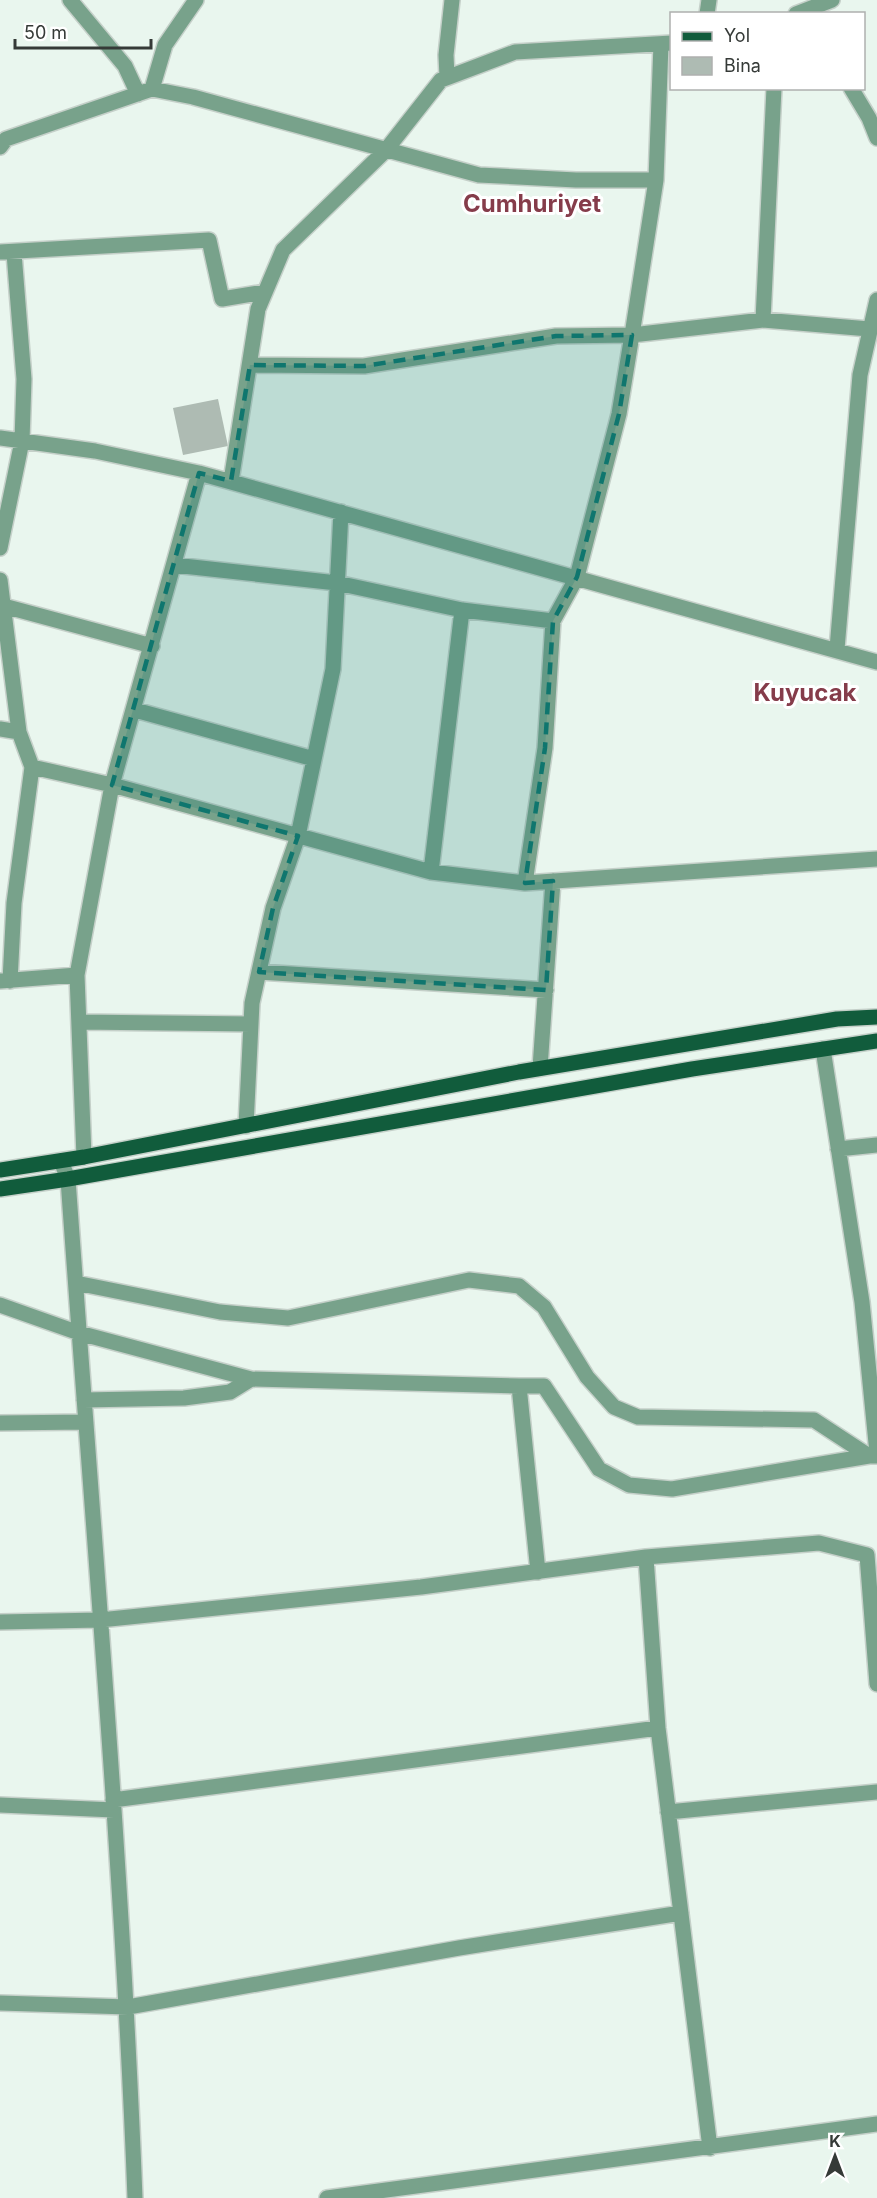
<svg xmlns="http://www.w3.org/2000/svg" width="877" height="2198" viewBox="0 0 877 2198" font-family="Inter,sans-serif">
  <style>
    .building { fill: #aebbb3 }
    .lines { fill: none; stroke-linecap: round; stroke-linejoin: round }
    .minor-casing { stroke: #c5d0c9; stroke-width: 18 }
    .major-casing { stroke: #c5d0c9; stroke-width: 18 }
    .minor { stroke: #78a28b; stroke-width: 15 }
    .major { stroke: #115c3c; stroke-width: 15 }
    .marked { fill: #0f766e; fill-opacity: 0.2; stroke: #0f766e; stroke-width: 4.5; stroke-dasharray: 12 8; stroke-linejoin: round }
    .labels { text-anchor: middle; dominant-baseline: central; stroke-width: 6; stroke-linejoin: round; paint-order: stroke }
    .district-label { font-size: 24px; font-weight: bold; fill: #853c4a; stroke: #fff }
  </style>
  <rect width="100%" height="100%" fill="#e9f6ee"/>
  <path class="building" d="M218 399 228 446 183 455 173 408Z"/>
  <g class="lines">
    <g class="minor-casing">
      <path id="minor" d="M70 0 125 66 138 94
        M707 14 709 0
        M796 14 832 0
        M447 77 446 55 452 0
        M851 88 869 118 877 138
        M152 89 165 45 196 0
        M0 147 6 139 152 89 193 97 479 175 576 180H656
        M0 252 209 240 222 299 265 292
        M763 320 774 88
        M250 365 364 366 556 336 632 335 763 320 869 329
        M0 438 95 451 199 473 877 662
        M231 481 258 309 283 250 386 150 441 80 515 52 672 43
        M0 548 22 441 24 379 14 253
        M174 565 337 583 462 610 553 621
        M0 580 19 732
        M0 605 152 646
        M837 649 860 375 877 300
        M135 710 314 759
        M0 729 19 732 32 767 112 785 431 872 525 883 877 859
        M431 872 462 610
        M525 883 545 748 553 621 577 577 619 414 632 335 656 180 661 44
        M259 972 546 990
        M0 981 77 975
        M10 981 14 903 32 767
        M79 1022 251 1024
        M823 1049 862 1302 877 1453
        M540 1068 553 881
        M246 1126 252 1003 273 908 298 836 333 669 341 512
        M838 1149 877 1145
        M84 1157 77 975 112 785 199 473
        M61 1161 68 1179C92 1519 122 1858 135 2198
        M76 1283 220 1312 288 1318 469 1280 519 1286 544 1307 587 1377 614 1407 638 1417 814 1420 869 1456H877
        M0 1305 79 1333 251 1379 519 1386 538 1572
        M519 1386H544L599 1469 629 1485 672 1489 869 1456
        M84 1400 184 1398 230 1392 251 1379
        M0 1423 86 1422
        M646 1557 658 1728 710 2148
        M0 1622 100 1620 421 1587 646 1557 819 1543 867 1555 877 1684
        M113 1800 658 1728
        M0 1805 114 1810
        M668 1812 877 1792
        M0 2003 128 2007 459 1948 681 1913
        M327 2198 877 2124"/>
    </g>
    <g class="major-casing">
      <path id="major" d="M0 1170 84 1157 519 1072 837 1019 877 1017
        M0 1189 68 1179 692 1069 877 1041"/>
    </g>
    <use href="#minor" class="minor"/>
    <use href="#major" class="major"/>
  </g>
  <path class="marked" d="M632 335 619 414 577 577 553 621 545 748 525 883 553 881 546 990 259 972 273 908 298 836 112 785 199 473 231 481 250 365 364 366 556 336Z"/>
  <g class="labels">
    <g class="district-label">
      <text x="532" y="203">Cumhuriyet</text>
      <text x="805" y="692">Kuyucak</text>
    </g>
  </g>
  <rect x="670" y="12" width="195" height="78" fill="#ffffff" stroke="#aeb0af" stroke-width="1.5"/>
  <rect x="682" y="32" width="30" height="9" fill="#115c3c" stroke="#aeb0af" stroke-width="1.5"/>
  <text x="724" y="42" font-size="18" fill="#353a37">Yol</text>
  <rect x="682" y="57" width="30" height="18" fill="#aebbb3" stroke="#aeb0af" stroke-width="1.5"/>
  <text x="724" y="72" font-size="18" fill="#353a37">Bina</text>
  <g transform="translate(835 2156)" stroke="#ffffff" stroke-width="4.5" paint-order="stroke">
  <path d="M0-4.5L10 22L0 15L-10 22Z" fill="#353a37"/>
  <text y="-9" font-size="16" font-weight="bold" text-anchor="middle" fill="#353a37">K</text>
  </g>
  <path d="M15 39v9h136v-9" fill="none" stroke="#353a37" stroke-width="3"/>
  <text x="24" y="39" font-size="18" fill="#353a37" stroke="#ffffff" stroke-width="4.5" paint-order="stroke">50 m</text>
</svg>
